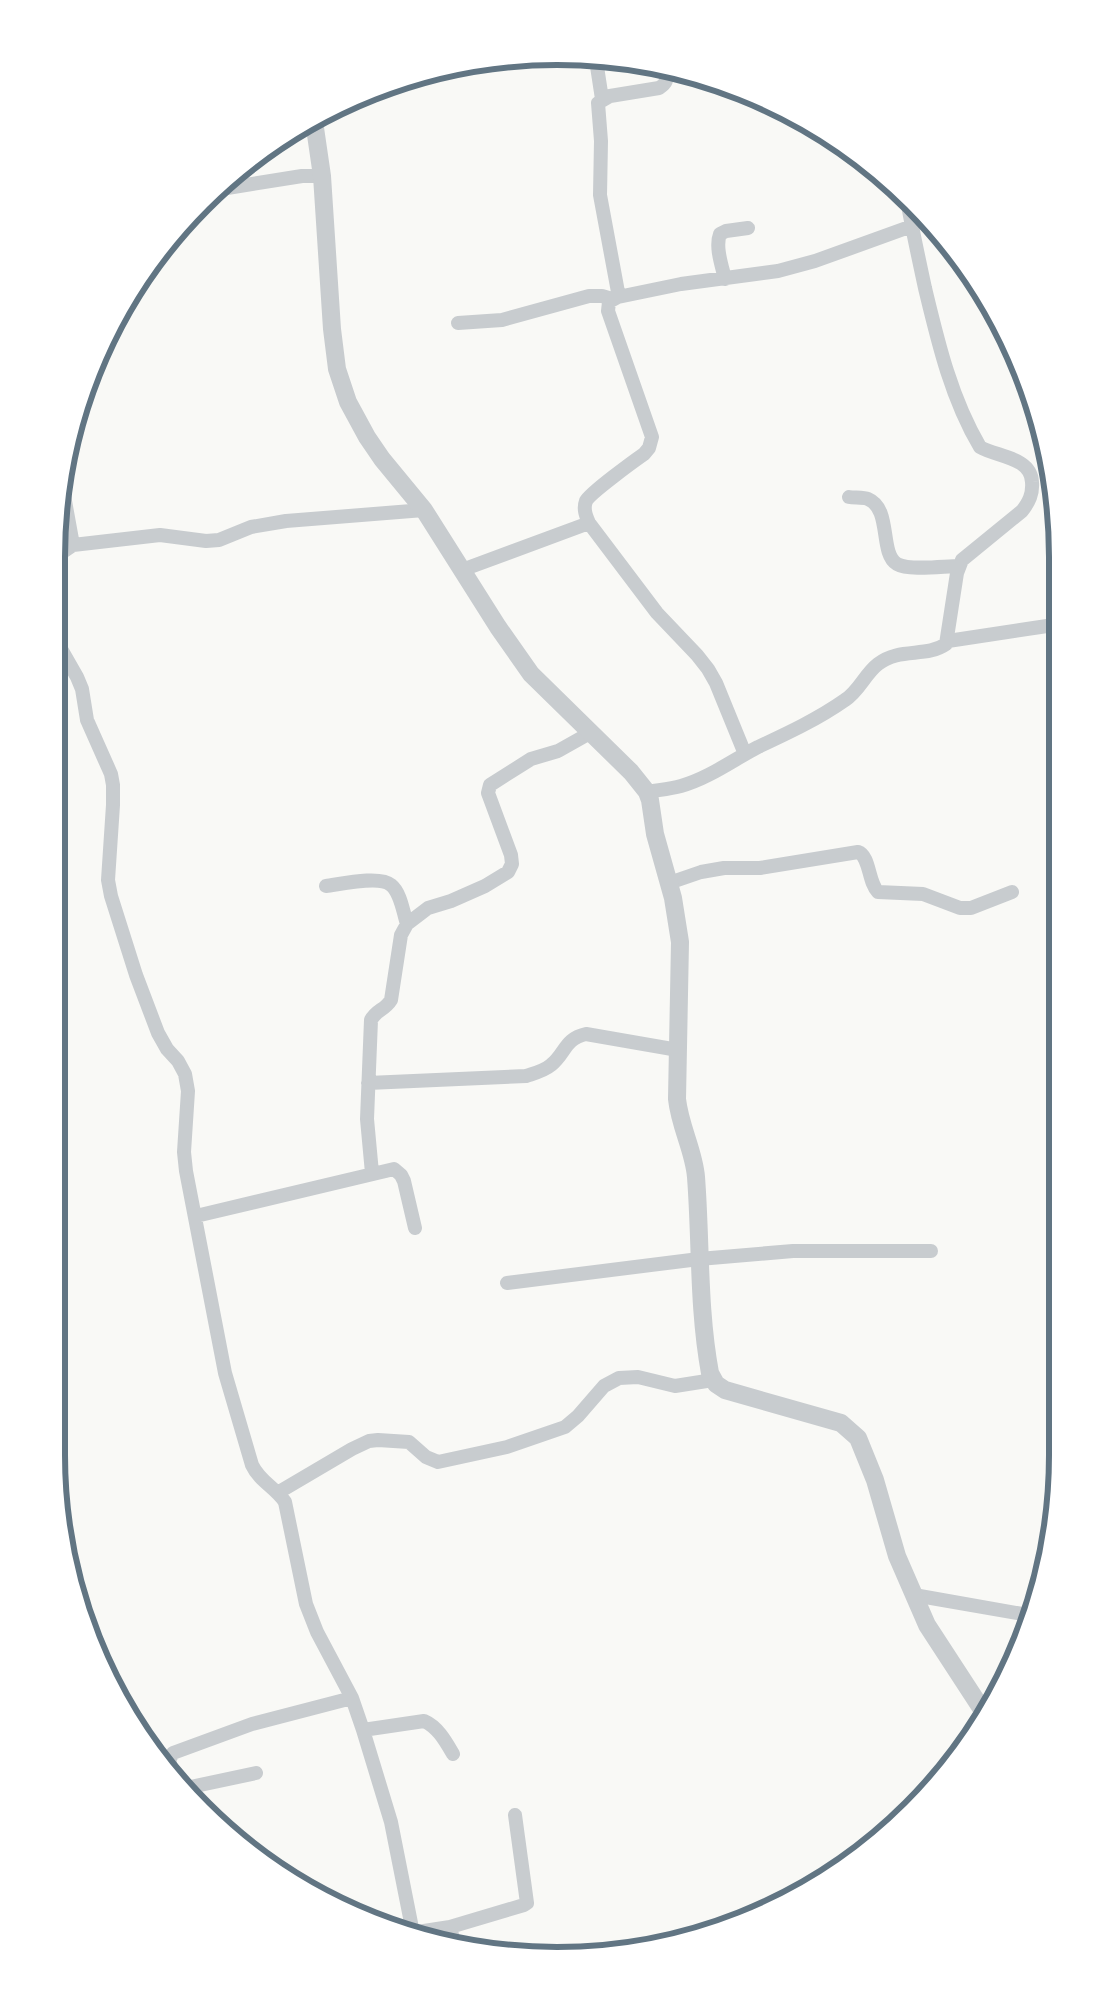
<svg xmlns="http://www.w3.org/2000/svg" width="1114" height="2012" viewBox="0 0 1114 2012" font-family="Ubuntu,sans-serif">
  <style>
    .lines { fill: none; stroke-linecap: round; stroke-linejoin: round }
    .minor { stroke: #c8cccf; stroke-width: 14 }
    .tertiary { stroke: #c8cccf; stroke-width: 18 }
    .rim { fill: none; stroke: #617583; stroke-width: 6 }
  </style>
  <rect width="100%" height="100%" fill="#f9f9f6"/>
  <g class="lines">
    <path class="minor" d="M596 60 602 99
      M666 71C667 80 667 83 659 88L610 96 598 103 601 141 600 195 618 292V297L609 302 608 311 652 437 649 448 644 454C634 461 590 493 586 501 583 509 586 516 589 523L657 613 697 655 708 669 716 683 745 754
      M221 189 302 176H322
      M725 279C722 266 715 247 720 234L726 231 748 228
      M618 297 681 284 778 271 815 261 912 226
      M458 323 502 320 589 296H602L612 299
      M63 490 73 545
      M849 497C854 498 863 497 868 499 892 509 879 553 897 564 909 571 944 566 959 566
      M57 556 73 545 160 535 206 541 219 540 251 527 286 521 424 510
      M462 570 589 523
      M948 641 1047 626
      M57 642 77 677 82 689 87 720 111 774 113 785V805L108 880 111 896 136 975 158 1033 167 1049 178 1061 185 1074 188 1091 184 1152 186 1171 225 1373 252 1465C260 1482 275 1487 285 1502L306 1604 317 1632 352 1698 363 1730 424 1721C438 1727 446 1742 453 1754
      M647 792C658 790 670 789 681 786 709 778 733 760 758 747 788 733 818 719 845 700 859 691 865 674 878 664 900 647 926 658 946 644L957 573 962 560 1022 511C1029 502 1033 494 1032 482 1031 457 997 457 980 447 951 398 938 342 925 288 919 260 913 233 908 205
      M669 883 701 872 724 868H760L858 852C870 856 868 882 878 892L923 894 960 908H971L1012 892
      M326 886C341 884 380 875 391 885 401 893 403 912 407 924
      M368 1083 526 1076C535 1073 544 1071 551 1065 566 1053 564 1039 586 1034L678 1050
      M372 1173 367 1119 371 1020C376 1010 385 1010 391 1000L401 935 407 924 428 908 451 901 485 886 508 872 512 864 511 855 488 793 490 785 531 759 558 751 590 733
      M196 1216 394 1169 401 1175 404 1181 415 1228
      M507 1283 699 1259 793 1251H931
      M279 1492 352 1449 369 1441 378 1440 409 1442 426 1457 438 1462 507 1447 565 1427 578 1416 604 1386 619 1378 638 1377 675 1386 713 1380
      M914 1595 1028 1615
      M363 1730 391 1822 413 1933
      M173 1774 169 1760 173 1753 252 1724 352 1698
      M186 1788 256 1773
      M450 1927 454 1943
      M411 1933 450 1927 524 1905 527 1903 515 1815"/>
    <path class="tertiary" d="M314 121 322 176 332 329 337 369 348 402 367 437 382 459 424 510 498 627 531 674 631 772 647 792 650 800 655 834 673 898 680 942 677 1099C680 1127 694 1151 696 1177 701 1242 698 1308 710 1373L716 1384 725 1390 841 1423 858 1438 875 1480 897 1556 927 1625 985 1714"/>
  </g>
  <path d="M0 0H1114V2012H0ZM557 65H557A492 492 0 0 1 1049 557V1455A492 492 0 0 1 557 1947H557A492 492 0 0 1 65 1455V557A492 492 0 0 1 557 65Z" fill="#fff" fill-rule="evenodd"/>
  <path class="rim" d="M557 65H557A492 492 0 0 1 1049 557V1455A492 492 0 0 1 557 1947H557A492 492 0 0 1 65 1455V557A492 492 0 0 1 557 65Z"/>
</svg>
